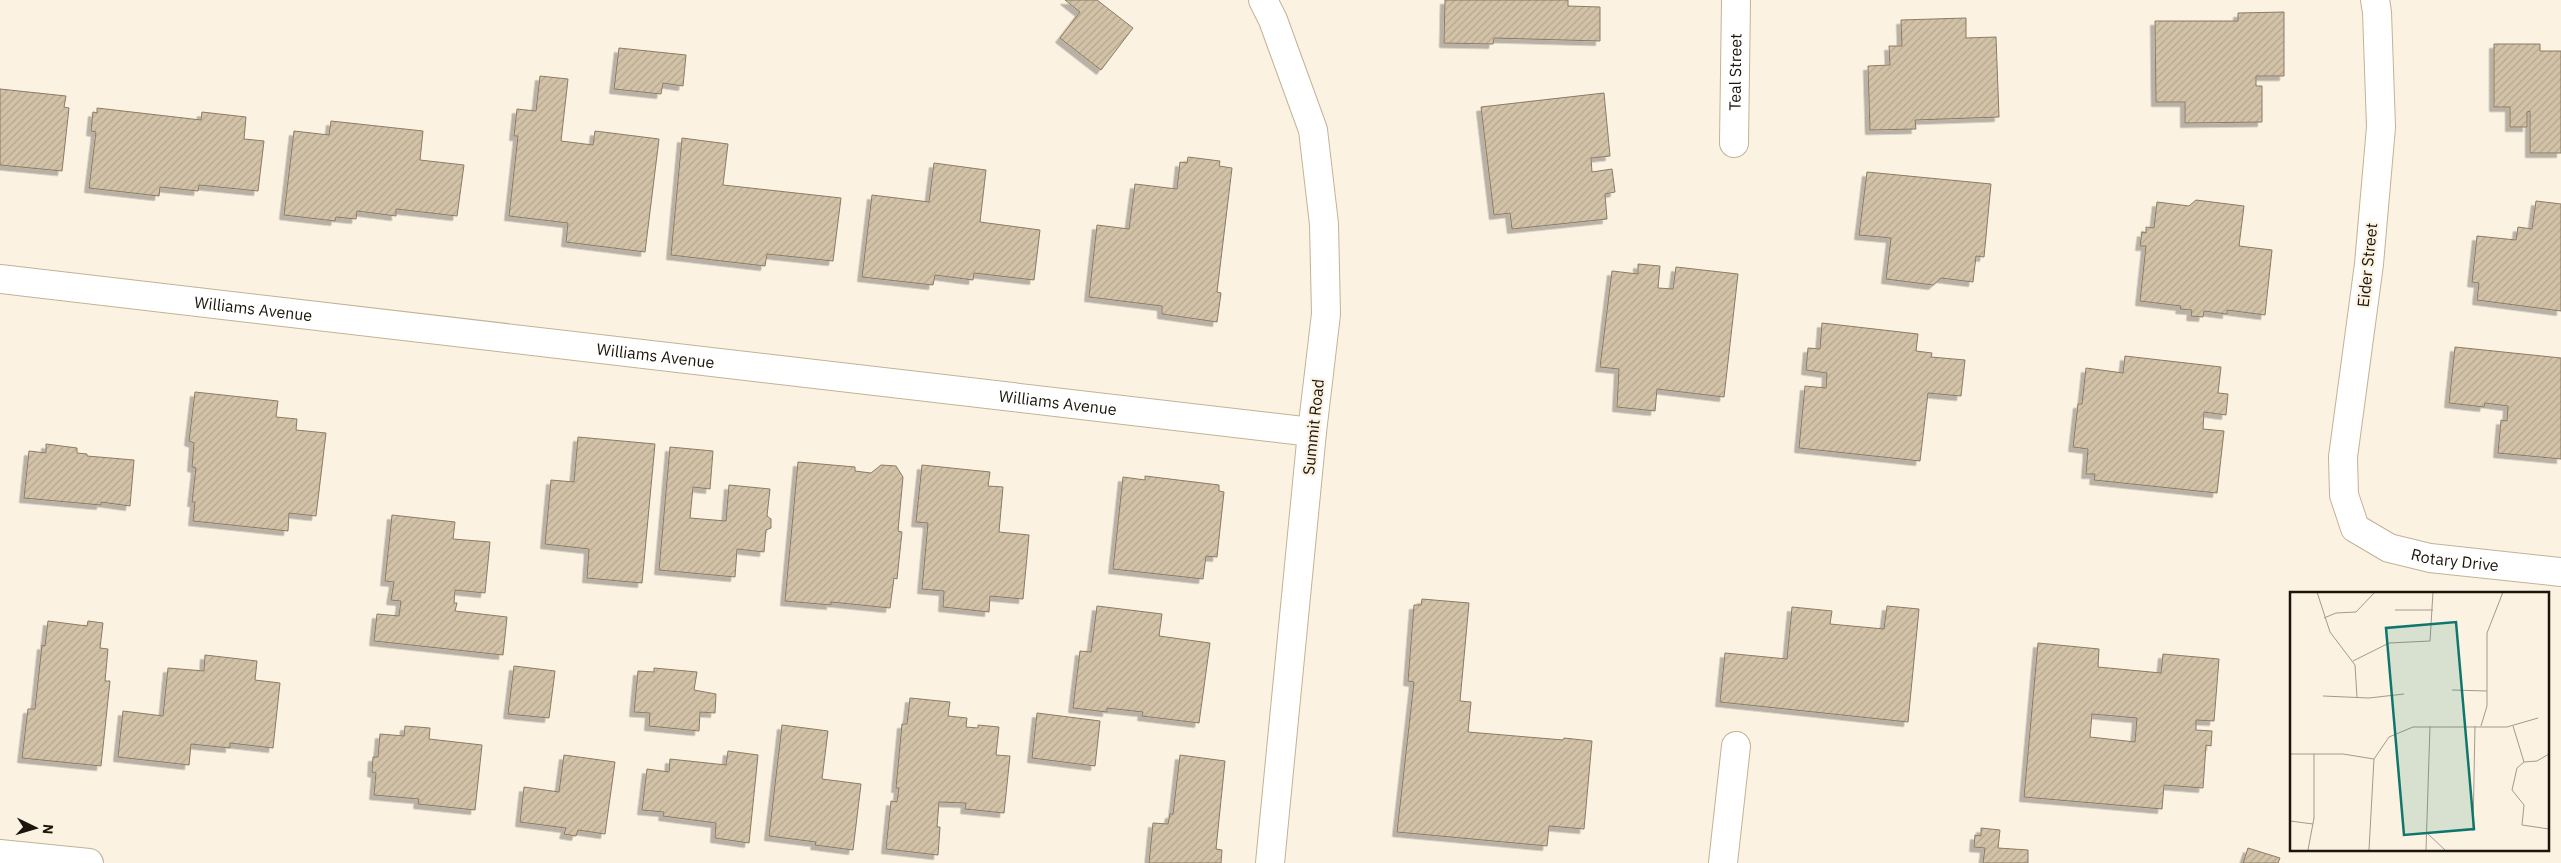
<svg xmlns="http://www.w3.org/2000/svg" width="2561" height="863" viewBox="0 0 2561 863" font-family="'IBM Plex Sans',sans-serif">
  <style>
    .building { fill: url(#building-hatch); stroke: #8b7b63; fill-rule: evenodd; filter: url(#shadow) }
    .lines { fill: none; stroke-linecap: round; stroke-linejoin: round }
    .minor-casing { stroke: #c2b297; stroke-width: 30 }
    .minor { stroke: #fff; stroke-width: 28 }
    .labels { text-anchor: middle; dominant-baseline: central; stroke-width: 4.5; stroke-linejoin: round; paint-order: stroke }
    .street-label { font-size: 16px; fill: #1b150b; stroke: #fcf2e2 }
    .inset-road { fill: none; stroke: #a29a8c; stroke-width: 1 }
    .view { fill: #0f766e; fill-opacity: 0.15; stroke: #0f766e; stroke-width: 2.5 }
    .inset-edge { fill: none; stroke: #1b150b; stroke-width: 2.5 }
  </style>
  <defs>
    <pattern id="building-hatch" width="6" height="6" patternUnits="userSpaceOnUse" patternTransform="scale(1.25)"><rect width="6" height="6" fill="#d2c2a7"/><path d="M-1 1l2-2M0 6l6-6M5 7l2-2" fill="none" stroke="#b4a68e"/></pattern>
    <filter id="shadow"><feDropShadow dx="-4.5" dy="4.5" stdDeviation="0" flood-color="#0004"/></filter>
  </defs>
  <rect width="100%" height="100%" fill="#fcf2e2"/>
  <path class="building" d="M1065 0H1097L1133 28 1101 70 1060 38 1080 12Z
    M1445 0H1568V6L1600 7V41L1494 38 1493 44 1444 43Z
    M2284 12V76H2256V86H2262V122L2185 123V102H2156L2155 21H2238V13Z
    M1966 18V38L1996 37 1999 117 1915 120 1916 129 1870 130 1868 66 1890 65 1889 46H1902L1901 20Z
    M2494 44H2540V51H2561V153H2530V111L2527 112V127H2510V107H2494Z
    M619 48 686 55 683 86 663 83 661 94 614 89Z
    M540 76 568 79 561 141 593 145 595 131 659 139 645 252 566 242 568 223 509 216 518 136H514L517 109 536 111Z
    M0 89 66 96 64 107 69 108 62 171 0 165Z
    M1604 93 1610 156 1591 158 1592 172 1612 169 1615 192 1605 194 1607 219 1512 229 1510 213 1494 215 1481 107Z
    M97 108 201 120 202 112 246 117 244 139 264 141 258 191 199 185 198 191 160 187 159 196 89 188 96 132 91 131 93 112 97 113Z
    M331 121 423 131 420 160 464 165 457 216 396 209V216L357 211 356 219 336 217 335 221 284 215 294 131 329 135Z
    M682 138 728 144 723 185 841 198 833 261 767 254 765 266 671 255Z
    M1188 157 1220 161 1219 166 1232 168 1217 292 1221 293 1217 322 1162 314V306L1089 297 1097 225 1129 229 1135 184 1177 189 1180 162 1187 163Z
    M934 163 986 170 980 222 1040 230 1034 280 974 273 973 280 935 275 933 285 862 277 872 195 929 202Z
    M1867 172 1991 184 1984 257 1976 256 1973 282 1941 278 1933 285 1886 279 1891 238 1859 235Z
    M2196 200 2244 206 2239 246 2272 250 2265 315 2227 310V314L2204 311 2203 317 2191 316 2192 310 2180 309 2181 306 2140 301 2146 246H2140L2142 232 2146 233V227L2154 228 2157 202 2189 206Z
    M2536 201 2561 204V311L2477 300 2479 283 2472 282 2477 236 2516 240 2518 227 2532 229Z
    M1638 264 1660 266 1658 288 1673 289 1676 267 1738 274 1724 397 1657 389 1655 411 1617 407 1619 369 1600 367 1612 271 1638 274Z
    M1822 323 1918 334 1916 351 1932 353 1931 357 1965 360 1961 396 1928 393 1920 461 1799 448 1805 386 1826 388 1827 373 1806 370 1808 348 1820 349Z
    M2455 347 2561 358V459L2498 453 2501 420 2507 421 2508 406 2485 403 2484 407 2449 403Z
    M2125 356 2221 367 2218 393 2228 394 2226 415 2204 412 2203 429 2224 431 2217 493 2094 480 2095 474H2086L2088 449 2073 447 2078 404H2082L2086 368 2123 373Z
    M195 392 278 401 276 417 297 419 296 430 326 433 316 516 289 513 288 531 193 521 195 502H192L196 468 192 467 194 443 189 441Z
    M578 437 655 444 642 583 587 578 589 549 545 544 551 480 574 482Z
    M46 444 77 448V453L87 454V456L134 460 130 506 101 502V505L24 498 29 451 46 453Z
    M670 447 713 451 710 489 693 487 690 518 726 521 729 485 770 489 767 516 771 519V528L766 530 764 552 737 549 735 577 659 570Z
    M798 462 855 467V471L871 473 881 465 896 466 903 477 898 531 902 532 897 579 894 578 890 608 831 602V605L785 601Z
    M922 465 990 472 988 486 1003 487 999 532 1029 535 1023 599 990 596 989 612 943 607 944 591 922 589 928 523 916 522Z
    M1145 476 1219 485V491L1224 492 1217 557 1206 556 1203 579 1113 569 1123 477 1145 480Z
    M392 515 455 522 453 539 490 542 485 593 455 590 454 603H457L455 611 507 617 503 655 374 641 377 614 399 616 401 601 391 600 394 582 385 581Z
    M1422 599 1469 603 1460 701 1471 702 1468 732 1563 740 1564 738 1592 741 1584 829 1549 826 1547 846 1397 832 1414 682 1408 681 1414 605H1421Z
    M1097 606 1162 614 1159 636 1210 643 1199 723 1142 716 1143 712 1107 708V712L1073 708 1080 651 1091 652Z
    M1887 606 1919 609 1908 722 1720 702 1725 653 1787 659 1792 607 1832 611 1830 624 1884 629Z
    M48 621 87 626 88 621 103 623 100 648 108 649 105 681H110L101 766 22 758 28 709H35L42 645 45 646Z
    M2038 643 2099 649 2098 667 2161 673 2163 654 2219 659 2214 721 2196 720V730L2212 731 2211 746 2206 745 2203 788 2164 785 2162 809 2024 797ZM2092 714 2137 718 2135 742 2090 737Z
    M205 655 257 661 255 680 280 683 273 748 230 743V748L191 744 189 765 118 757 123 711 163 716 168 668 204 671Z
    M514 666 555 671 549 718 508 714Z
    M654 668 697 672 694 690 716 694 715 713 700 712 699 731 649 726 650 713 634 712 638 671 654 672Z
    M910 698 950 702 948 716 967 718 966 727 978 728V725L999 727 996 755 1010 756 1004 813 965 809 966 803 939 802 937 827H940L938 855 886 849 891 801 897 802 899 788H896L902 724H907Z
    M1037 713 1100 721 1095 766 1032 758Z
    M782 725 828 731 822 779 861 784 853 850 815 845 816 842 769 836Z
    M405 726 430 728 429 739 482 745 475 810 418 804 419 799 374 795 376 773 372 772 373 757H378L380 734 404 736Z
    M728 751 758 755 749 843 715 838 716 823 663 816 664 812 642 810 647 769 669 772 670 759 726 765Z
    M564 755 615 762 605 834 578 830 576 836 564 834 566 828 520 822 524 787 559 792Z
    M1180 755 1225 761 1216 849 1222 850 1221 863H1149L1153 823 1168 824 1170 814H1173Z
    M1981 828 2000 830 1998 848 2028 850V863H1983L1985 848 1974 847 1975 835 1981 836Z
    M2248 848 2280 858 2278 863H2243Z"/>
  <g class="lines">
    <g class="minor-casing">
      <g id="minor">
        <path d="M1263 0 1273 20 1313 130 1324 224 1326 314 1312 432 1270 863"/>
        <path id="s1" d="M2375 0 2377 12 2381 127 2369 264 2343 457 2344 495 2355 528 2389 548 2430 558 2561 572"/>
        <path id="s2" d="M1734 143 1736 0"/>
        <path id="s3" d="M0 279 1312 432"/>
        <path d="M0 854 89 863"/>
        <path d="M1723 863 1736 746"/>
      </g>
    </g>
    <use href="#minor" class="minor"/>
  </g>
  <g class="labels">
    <g class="street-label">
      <text stroke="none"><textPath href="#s2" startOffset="71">Teal Street</textPath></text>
      <text transform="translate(2367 265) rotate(-84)">Eider Street</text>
      <text stroke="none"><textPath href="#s3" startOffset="255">Williams Avenue</textPath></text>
      <text stroke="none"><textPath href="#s3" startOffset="660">Williams Avenue</textPath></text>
      <text stroke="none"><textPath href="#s3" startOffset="1065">Williams Avenue</textPath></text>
      <text transform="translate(1313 427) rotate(-84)">Summit Road</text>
      <text stroke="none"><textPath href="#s1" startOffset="639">Rotary Drive</textPath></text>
    </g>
  </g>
  <g transform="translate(2290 592)">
    <rect width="259" height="259" fill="#fcf2e2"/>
    <path class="inset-road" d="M27 0 40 40 65 73 67 105M105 18H143M34 26 46 21 66 20 85 0M63 69 99 51 140 49 143 0M162 98 197 99M33 104 79 106 114 102M191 134 197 114V41L213 0M223 134 234 170 247 169 259 162M0 162H53L84 167M234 170 227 176 222 198 234 213 232 233 259 237M0 229 23 232M183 239 185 134M137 241 155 258M18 258 24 226V162M79 258 84 167 99 145 123 135H217L248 126M136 258 140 134"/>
    <path class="view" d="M166 30 184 237 114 243 96 36Z"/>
    <rect width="259" height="259" class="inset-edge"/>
  </g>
  <g transform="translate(35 828) rotate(95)" stroke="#fcf2e2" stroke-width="4" paint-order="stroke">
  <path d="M0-4L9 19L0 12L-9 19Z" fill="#1b150b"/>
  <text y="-8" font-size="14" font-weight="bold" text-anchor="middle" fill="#1b150b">N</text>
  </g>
</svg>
